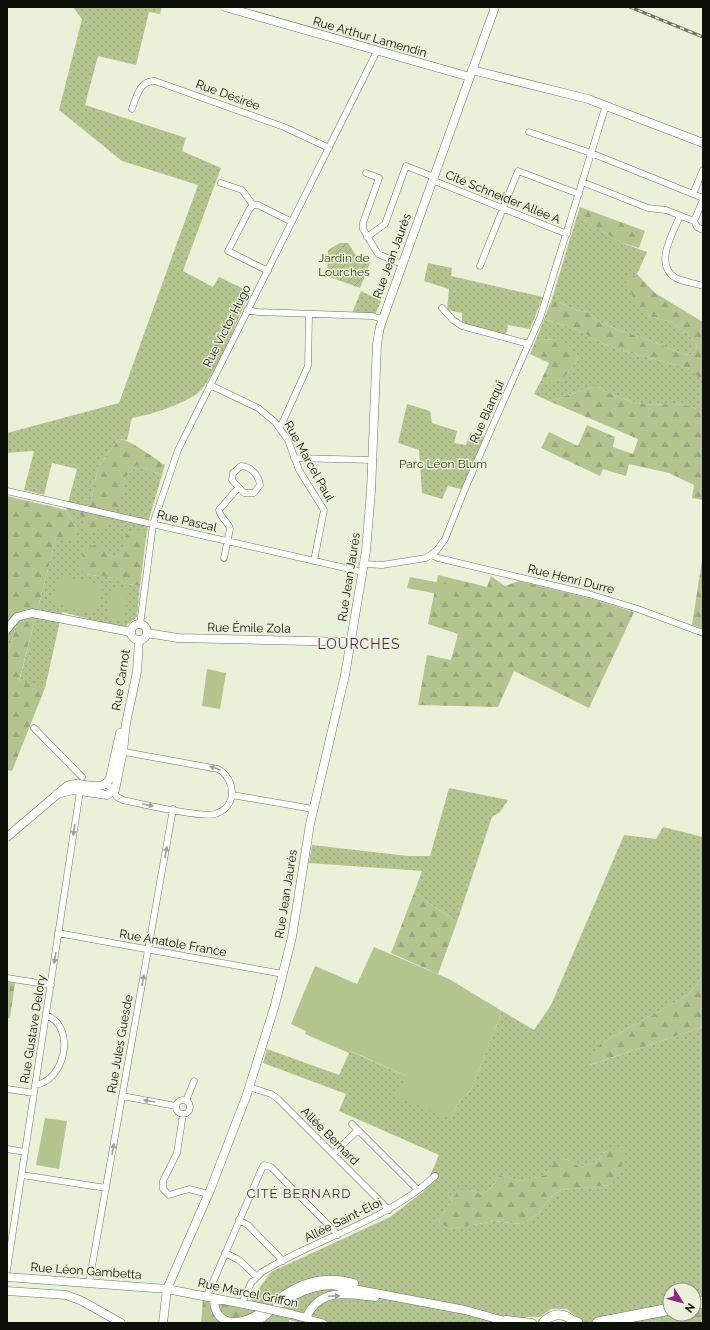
<svg xmlns="http://www.w3.org/2000/svg" width="710" height="1330" viewBox="0 0 710 1330" font-family="Raleway,sans-serif">
  <style>
    .grass { fill: url(#grass-dots); fill-rule: evenodd }
    .forest { fill: url(#forest-firs) }
    .cemetery { fill: url(#cemetery-stones) }
    .garden { fill: url(#garden-furrows) }
    .pitch { fill: #b4c48f }
    .lines { fill: none; stroke-linecap: round; stroke-linejoin: round }
    .street-casing { stroke: #6d745f; stroke-width: 7 }
    .secondary-casing { stroke: #6d745f; stroke-width: 9 }
    .primary-casing { stroke: #6d745f; stroke-width: 10 }
    .highway-casing { stroke: #6d745f; stroke-width: 12 }
    .street { stroke: #fff; stroke-width: 6 }
    .secondary { stroke: #fff; stroke-width: 8 }
    .primary { stroke: #fff; stroke-width: 9 }
    .highway { stroke: #fff; stroke-width: 11 }
    .rail-casing { stroke: #6c7162; stroke-width: 3 }
    .rail { stroke: #e9f1d9; stroke-width: 1.5; stroke-dasharray: 4.5; stroke-linecap: butt }
    .secondary-bridge-casing { stroke: #6d745f; stroke-width: 9; stroke-linecap: butt }
    .secondary-bridge { stroke: #fff; stroke-width: 8 }
    .oneway { fill: #9e9f9c }
    .labels { text-anchor: middle; dominant-baseline: central; stroke-width: 3; stroke-linejoin: round; paint-order: stroke }
    .street-label { font-size: 12px; fill: #0d1008; stroke: #e9f1d9 }
    .park-label { font-size: 12px; fill: #303a14; stroke: #e9f1d9 }
    .neighbourhood-label { font-size: 13px; letter-spacing: 1px; fill: #562352; stroke: #e9f1d9 }
    .quarter-label { font-size: 14px; letter-spacing: 1px; fill: #562352; stroke: #e9f1d9 }
  </style>
  <defs>
    <pattern id="grass-dots" width="8" height="8" patternUnits="userSpaceOnUse"><rect width="8" height="8" fill="#b4c48f"/><path d="M2 2h.1M6 6h.1" fill="none" stroke="#9aa77a" stroke-width="1.8" stroke-linecap="round"/></pattern>
    <pattern id="forest-firs" width="22" height="20" patternUnits="userSpaceOnUse"><rect width="22" height="20" fill="#b4c48f"/><path d="M5 1l3.5 6h-7zM16 11l3.5 6h-7z" fill="#9aa77a"/></pattern>
    <pattern id="cemetery-stones" width="16" height="16" patternUnits="userSpaceOnUse"><rect width="16" height="16" fill="#b4c48f"/><path d="M2 7V4a2 2 0 0 1 4 0v3zM10 15v-3a2 2 0 0 1 4 0v3z" fill="#9aa77a"/></pattern>
    <pattern id="garden-furrows" width="10" height="10" patternUnits="userSpaceOnUse"><rect width="10" height="10" fill="#b4c48f"/><path d="M-1 1l2-2M0 10L10 0M9 11l2-2" fill="none" stroke="#9aa77a"/></pattern>
  </defs>
  <rect width="100%" height="100%" fill="#e9f1d9"/>
  <path class="grass" d="M73 7H162L160 14 149 12 136 65 98 56 85 105 186 138 182 151 221 168 183 271 213 287 219 277 250 292C240 314 214 380 198 393 183 404 151 415 132 418L127 440 119 439 98 467 91 502 80 515 122 489 126 477 137 465 162 475 149 519 147 530H133L121 554 115 557 108 555 101 544 85 574 121 579 123 583 140 586 137 617 123 628 62 612 45 688 19 682 56 538 77 530 66 510 77 469 52 463 44 495 24 490 34 451 7 453V433L119 403 198 185 122 161 59 110 82 19Z
    M577 216 622 243 647 252 637 274 626 281 649 316 670 322 688 334 697 346 692 355 683 354 643 338 621 331 597 321 587 312 576 310 552 299Z
    M428 263 452 268 451 276 543 297 530 329 508 325 506 335 462 323V313L447 310 449 289 424 281Z
    M361 291 381 301 376 313H352Z
    M544 319 573 328 604 344 631 353 688 368 703 380V414C686 399 663 406 643 404 625 401 612 395 596 386L549 401 534 394 541 381C564 383 566 377 578 358L559 339 536 340Z
    M407 404 430 411 432 423 457 431 454 443 466 445 470 433 484 437 461 489 448 486 442 499 422 493 419 450 398 443Z
    M7 620 17 623 7 655Z
    M449 788 508 800 500 812 492 817 457 922 414 893 422 871 309 863 312 845 408 856H430Z
    M663 827 703 837V976L688 995 600 1044 590 1065 703 1027V1309L694 1311V1290H670V1314H681L646 1323H580L579 1319 567 1309H551L540 1317H526L525 1323H302L244 1309 271 1272 390 1217 423 1192 439 1155 339 1111 346 1094 263 1063 267 1049 339 1075 350 1051 406 1076 450 1119 460 1100 471 1090 502 1011 534 1030 551 1005 624 835 656 839ZM607 1150 611 1185 561 1190 551 1197 538 1214 522 1224 495 1221 450 1229 438 1222 458 1190H471L481 1194 492 1187 499 1175 521 1181 546 1175 566 1159 580 1167 594 1163Z"/>
  <path class="forest" d="M580 207 645 231 639 248 622 243 577 216Z
    M637 274 655 293 703 322V381L688 368 631 353 604 344 573 328 544 319 552 299 576 310 587 312 597 321 621 331 643 338 683 354 692 355 697 346 688 334 670 322 649 316 636 304 626 280Z
    M559 339 569 345 578 358C566 377 564 383 541 381L549 363 530 354 536 340Z
    M596 386C612 395 625 401 643 404 663 406 687 399 703 414V500L692 498 694 485 669 473 629 464 626 476 603 469 600 476 541 448 549 432 578 446 587 425 615 437 613 447 633 454 638 439 549 401Z
    M119 439C133 441 152 457 165 465L162 475 137 465 126 477 119 507 104 526 93 533 88 532 80 515 83 502H91L98 467Z
    M7 496 66 510 77 530 74 540 56 538 19 681 45 688 12 771 7 770V655L17 623 7 620Z
    M133 530H147L140 586 123 583 121 579 85 574 79 570 78 563 88 547 101 543 108 555 115 557 121 554 125 536Z
    M703 554V629L692 625Z
    M438 575 487 587 491 576 505 586 519 581 593 599 634 612 589 708 514 671 498 707 418 705 427 655 451 660 458 634 428 624Z
    M414 893 457 922 438 974 391 953Z
    M703 976V1027L589 1065 600 1044 688 995Z
    M607 1150H623V1163L611 1185 561 1190 551 1197 538 1214 522 1224 495 1221 450 1229 438 1222 458 1190H471L481 1194 492 1187 499 1175 521 1181 546 1175 555 1162 566 1159 580 1167 594 1163Z
    M203 1299 289 1319V1323H201Z
    M703 1309V1323H646L681 1314H694V1311Z"/>
  <path class="cemetery" d="M7 981 15 983 10 1018H7Z"/>
  <path class="garden" d="M340 243H348L357 257 370 263 360 288 327 276 328 250Z"/>
  <path class="pitch" d="M59 575 103 586 96 614 52 603Z
    M410 577 456 586 454 597 407 588Z
    M111 588 127 590 125 622 108 620Z
    M207 669 226 673 220 709 202 706Z
    M374 947 449 979 502 1011 471 1090 460 1100 450 1119 397 1096 406 1076 351 1051 349 1053 305 1034 306 1031 291 1024 315 966 357 984Z
    M45 1118 67 1121 59 1169 36 1165Z"/>
  <g class="lines">
    <g class="street-casing">
      <path id="street" d="M132 109C136 97 140 80 155 81L284 127 329 148
        M529 132 591 153 703 198
        M366 173 379 178 363 223V229L378 254 402 264
        M432 180 567 234
        M582 182 648 208 666 210 694 221 697 227 703 230
        M221 183 242 190 253 205
        M693 194 703 170
        M680 216C673 233 653 265 676 278 684 282 694 283 703 286
        M694 221 703 200
        M367 237 385 224 406 166 434 177
        M480 266 518 171 579 194
        M268 271 228 251 249 210 253 205H258L292 222
        M442 308 453 320 462 326 529 344
        M247 310 258 312 372 316 382 319
        M210 385 258 408 275 422 288 440 299 470 324 510 314 561
        M280 428 308 366 309 314
        M294 458 373 460
        M241 466C251 466 259 476 260 485L254 493H244L232 480 233 473Z
        M7 491 363 572
        M432 555 438 558 589 594 638 609 703 633
        M224 558 230 529C228 521 220 518 219 510L238 488
        M364 564 382 565 426 558 437 550 445 539 464 491 540 318 606 105
        M140 625 153 524 178 450 377 51
        M34 728 82 777
        M107 783 117 797 123 800C141 804 201 818 215 814 238 807 236 779 218 769L119 751
        M232 795 313 809
        M58 933 283 974
        M7 978 51 985
        M35 1085C65 1081 77 1027 46 1015
        M249 1087 271 1094 278 1099 389 1210
        M7 1089 34 1093
        M122 1096 176 1106
        M176 1107a7 7 0 1 1 14 0a7 7 0 1 1-14 0Z
        M186 1101 194 1081
        M183 1114 177 1153 163 1181V1189L169 1195 189 1189 208 1194
        M352 1124 418 1190
        M7 1149 25 1152
        M333 1154 358 1130
        M22 1175 106 1188
        M239 1220 248 1225 283 1261
        M225 1253 239 1260 257 1277
        M7 1270 80 791
        M89 1283 173 809
        M207 1296 262 1168 264 1165 271 1167 338 1235
        M242 1303 251 1283 262 1272C319 1237 385 1222 435 1176
        M306 1318 324 1323"/>
    </g>
    <g class="secondary-casing">
      <path id="secondary" d="M225 7 470 77
        M472 70 588 99 703 143
        M131 632a8 8 0 1 1 16 0a8 8 0 1 1-16 0Z
        M7 629 17 617 32 613 131 632
        M147 633 178 638 350 642
        M57 794 73 790 107 795 115 790 123 751 126 723 137 672 139 640
        M7 837 67 786C81 779 102 795 110 778L120 733
        M7 1277 167 1289 254 1306
        M7 1291 66 1295 82 1301 121 1323
        M214 1298C214 1330 244 1325 263 1311
        M276 1301C300 1282 323 1275 354 1283
        M291 1314 306 1318C319 1288 347 1293 375 1297
        M506 1320 532 1323
        M163 1323 167 1289 211 1188 246 1097 275 1005 292 937 310 824 345 675 366 551 371 491 377 344 380 327 495 7
        M255 1323C279 1305 300 1286 332 1285L465 1310 511 1323"/>
    </g>
    <g class="primary-casing">
      <path id="primary" d="M543 1323C552 1312 566 1312 574 1323"/>
    </g>
    <g class="highway-casing">
      <path id="highway" d="M694 1304 703 1302
        M574 1322 577 1323
        M598 1323 670 1309"/>
    </g>
    <use href="#street" class="street"/>
    <use href="#secondary" class="secondary"/>
    <use href="#primary" class="primary"/>
    <use href="#highway" class="highway"/>
    <g class="rail-casing">
      <path id="rail" d="M630 7 703 37"/>
    </g>
    <use href="#rail" class="rail"/>
    <g class="secondary-bridge-casing">
      <path id="secondary-bridge" d="M254 1306 291 1314"/>
    </g>
    <use href="#secondary-bridge" class="secondary-bridge"/>
  </g>
  <defs><path id="oneway-solid" d="M-6-.8H1V-3.2L6.5 0L1 3.2V.8H-6Z"/></defs>
  <g class="oneway">
    <use href="#oneway-solid" transform="translate(215 768) rotate(-161)"/>
    <use href="#oneway-solid" transform="translate(148 805) rotate(10)"/>
    <use href="#oneway-solid" transform="translate(74 830) rotate(99)"/>
    <use href="#oneway-solid" transform="translate(166 852) rotate(-80)"/>
    <use href="#oneway-solid" transform="translate(55 958) rotate(99)"/>
    <use href="#oneway-solid" transform="translate(143 980) rotate(-80)"/>
    <use href="#oneway-solid" transform="translate(149 1101) rotate(-170)"/>
    <use href="#oneway-solid" transform="translate(113 1149) rotate(-80)"/>
    <use href="#oneway-solid" transform="translate(334 1296) rotate(-2)"/>
  </g>
  <g class="labels">
    <g class="street-label">
      <text transform="translate(370 37) rotate(16)">Rue Arthur Lamendin</text>
      <text transform="translate(228 95) rotate(20)">Rue Désirée</text>
      <text transform="translate(503 197) rotate(22)">Cité Schneider Allée A</text>
      <text transform="translate(392 256) rotate(-70)">Rue Jean Jaurès</text>
      <text transform="translate(227 326) rotate(-63)">Rue Victor Hugo</text>
      <text transform="translate(487 412) rotate(-66)">Rue Blanqui</text>
      <text transform="translate(309 461) rotate(61)">Rue Marcel Paul</text>
      <text transform="translate(187 521) rotate(13)">Rue Pascal</text>
      <text transform="translate(349 577) rotate(-81)">Rue Jean Jaurès</text>
      <text transform="translate(571 579) rotate(14)">Rue Henri Durre</text>
      <text transform="translate(249 628) rotate(1)">Rue Émile Zola</text>
      <text transform="translate(121 680) rotate(-81)">Rue Carnot</text>
      <text transform="translate(286 894) rotate(-81)">Rue Jean Jaurès</text>
      <text transform="translate(173 943) rotate(10)">Rue Anatole France</text>
      <text transform="translate(33 1029) rotate(-81)">Rue Gustave Delory</text>
      <text transform="translate(120 1044) rotate(-80)">Rue Jules Guesde</text>
      <text transform="translate(330 1136) rotate(45)">Allée Bernard</text>
      <text transform="translate(343 1220) rotate(-26)">Allée Saint-Éloi</text>
      <text transform="translate(86 1271) rotate(4)">Rue Léon Gambetta</text>
      <text transform="translate(248 1293) rotate(12)">Rue Marcel Griffon</text>
    </g>
    <g class="park-label">
      <text x="344" y="258">Jardin de<tspan x="344" dy="14">Lourches</tspan></text>
      <text x="443" y="464">Parc Léon Blum</text>
    </g>
    <g class="neighbourhood-label">
      <text x="299" y="1193">CITÉ BERNARD</text>
    </g>
    <g class="quarter-label">
      <text x="359" y="644">LOURCHES</text>
    </g>
  </g>
  <rect width="710" height="1330" fill="none" stroke="#0d1008" stroke-width="16"/>
  <g transform="translate(682 1302) rotate(126)"><circle r="19" fill="#e9f1d9" stroke="#919785"/>
  <path d="M0-3L7 15L0 10L-7 15Z" fill="#90268a"/>
  <text y="-6" font-size="11" font-weight="bold" text-anchor="middle" fill="#0d1008">N</text>
  </g>
</svg>
